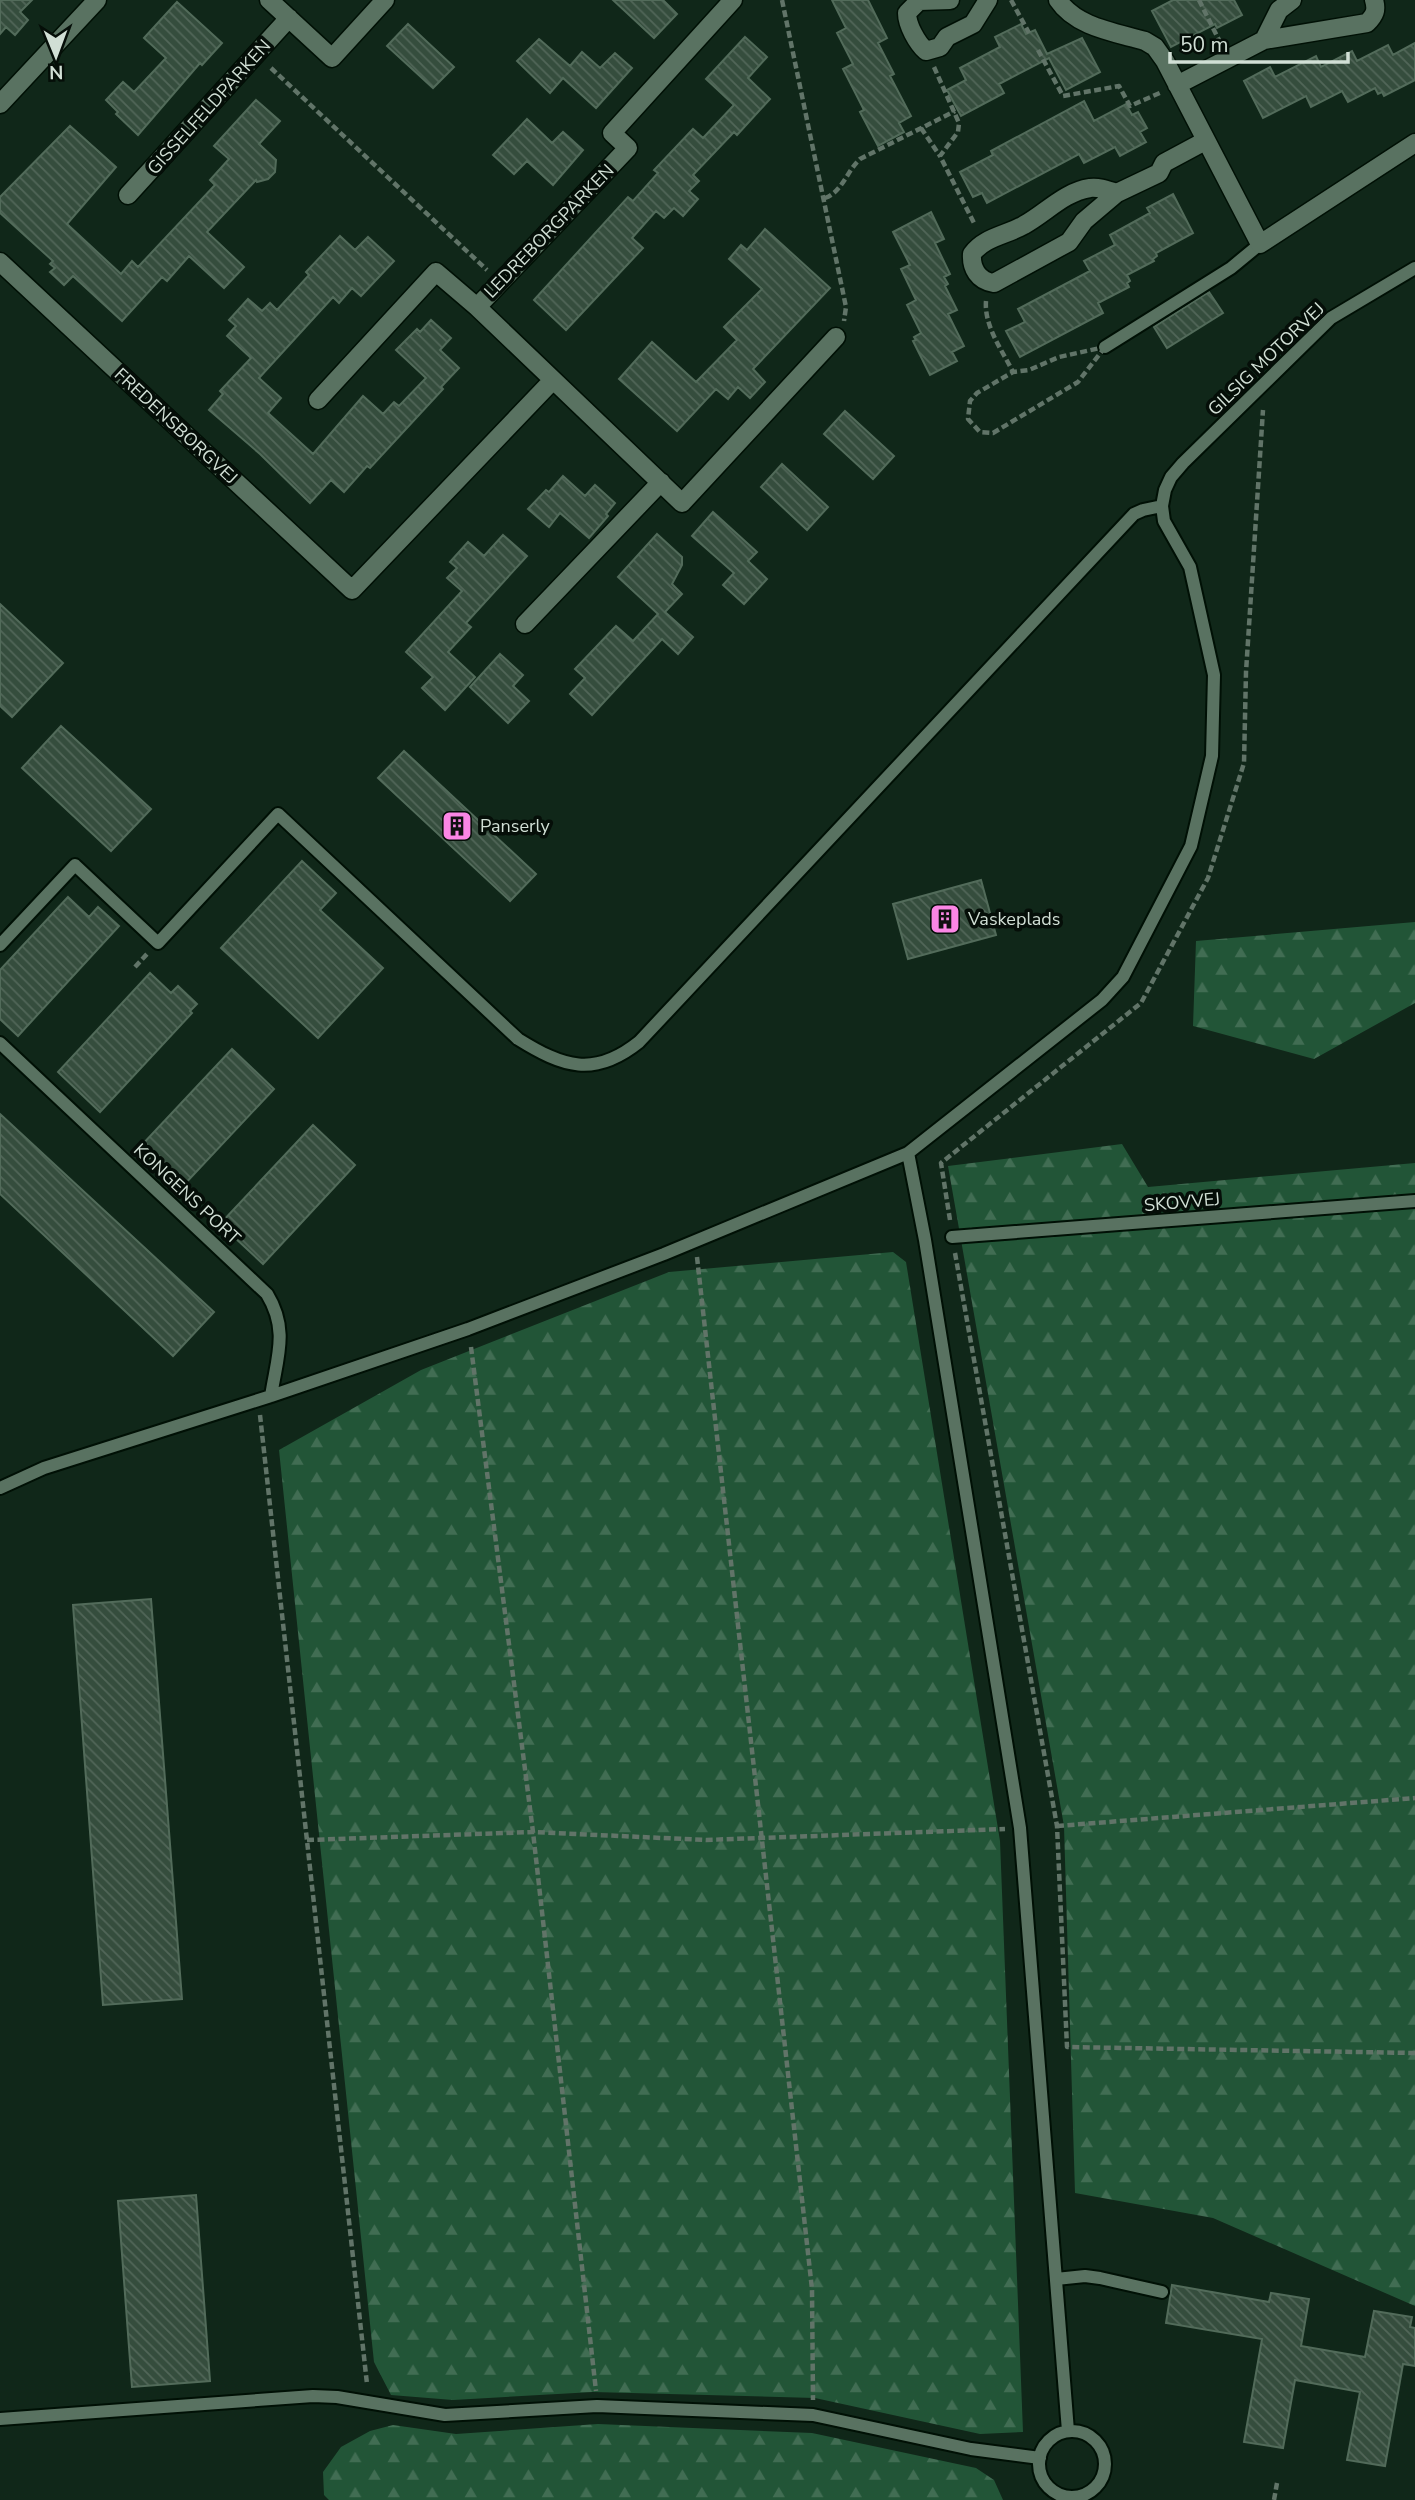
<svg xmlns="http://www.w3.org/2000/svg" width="1415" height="2500" viewBox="0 0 1415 2500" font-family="'Nunito Sans',sans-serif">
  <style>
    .forest { fill: url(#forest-firs) }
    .building { fill: url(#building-back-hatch); stroke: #526b5a; stroke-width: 2 }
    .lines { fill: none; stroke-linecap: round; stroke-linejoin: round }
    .service-casing { stroke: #001005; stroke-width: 16 }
    .minor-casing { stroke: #001005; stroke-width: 21 }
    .path { stroke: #617468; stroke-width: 4.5; stroke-dasharray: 7 3.5; stroke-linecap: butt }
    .service { stroke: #597261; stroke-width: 12 }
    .minor { stroke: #597261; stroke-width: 18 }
    .labels { text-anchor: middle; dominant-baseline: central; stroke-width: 7; stroke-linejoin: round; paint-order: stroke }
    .street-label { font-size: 18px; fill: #d1dfd5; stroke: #050e08 }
    .poi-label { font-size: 18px; fill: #d1dfd5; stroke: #050e08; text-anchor: start }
  </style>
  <defs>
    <pattern id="forest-firs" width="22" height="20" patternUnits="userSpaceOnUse" patternTransform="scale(1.75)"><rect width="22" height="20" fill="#225537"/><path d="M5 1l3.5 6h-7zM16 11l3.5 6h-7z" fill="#416d53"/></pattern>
    <pattern id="building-back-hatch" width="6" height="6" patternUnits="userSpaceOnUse" patternTransform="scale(1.75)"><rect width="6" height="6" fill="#354d3d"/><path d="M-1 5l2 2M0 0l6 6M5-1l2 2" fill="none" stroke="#516658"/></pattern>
  </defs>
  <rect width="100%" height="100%" fill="#102719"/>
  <path class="forest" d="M1415 922V1003L1314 1059 1193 1026 1196 941Z
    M1122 1144 1148 1187 1415 1163V2306L1213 2218 1075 2193 1064 1826 948 1166Z
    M893 1252 906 1262 1000 1841 1023 2432 980 2434 815 2398 593 2392 453 2400 391 2395 374 2362 279 1450 421 1370 669 1272Z
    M598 2424 812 2433 976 2468 994 2480 1003 2500H329L324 2495 323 2472 341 2447 370 2431 393 2425 456 2434Z"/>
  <path class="building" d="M0 0H32L20 12 28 20 15 35 6 27 0 34Z
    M613 0H663L677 14 654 38Z
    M832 0H868L887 38 878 43 894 74 890 76 911 116 899 123 904 132 878 146 860 112 864 110 843 69 853 64 837 33 846 28Z
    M1173 0H1234L1242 15 1217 28 1215 24 1171 47 1152 11Z
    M177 2 222 43 202 65 200 63 138 135 116 114 118 112 106 100 123 82 134 92 166 58 144 38Z
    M408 24 454 67 433 88 387 46Z
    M1021 24 1026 34 1035 30 1047 54 1082 38 1100 72 1066 90 1049 58 999 84 1004 93 961 116 947 90 966 80 960 68 1000 47 995 37Z
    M745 37 767 57 748 78 770 99 737 135 734 132 693 175 699 181 689 191 698 199 683 216 674 208 664 218 656 211 632 238 643 248 566 330 534 300 628 197 633 201 658 173 654 170 693 129 703 138 734 105 706 79Z
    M539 39 570 66 582 52 600 68 615 53 632 68 596 108 563 78 550 93 517 61Z
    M1415 43V80L1384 96 1382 92 1378 94 1375 88 1348 102 1342 91 1311 107 1306 96 1263 118 1244 81 1270 67 1275 77 1316 56 1321 67 1352 51 1357 61 1388 45 1393 55Z
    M256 100 280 121 259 144 276 160 275 172 268 179 257 182 256 180 207 232 244 267 224 288 189 256 167 281 162 277 122 321 73 276 64 285 50 272 55 268 50 264 53 261 0 213V197L70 126 116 167 67 224 121 274 132 261 138 267 215 185 210 180 229 159 214 146Z
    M1084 101 1094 121 1126 104 1132 115 1138 112 1147 128 1140 132 1146 142 1120 156 1115 147 1084 163 1079 154 987 203 982 193 973 197 960 172 993 155 991 151Z
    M527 119 552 143 563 132 583 150 553 185 527 161 514 174 493 155Z
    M1173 194 1193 233 1156 253 1157 256 1153 259 1154 261 1127 275 1130 281 1127 283 1129 287 1098 303 1103 313 1020 357 1006 331 1025 322 1018 309 1090 271 1084 261 1115 245 1110 235 1150 213 1147 208Z
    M931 212 944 239 935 243 950 274 944 277 948 284 945 286 957 310 948 314 964 346 952 352 957 361 930 375 913 341 916 340 914 337 921 333 907 305 916 300 901 269 910 265 893 232Z
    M765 229 830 288 753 369 765 382 750 398 738 387 728 399 716 389 677 431 619 379 652 342 696 382 737 340 724 327 762 289 729 259 741 245 747 250Z
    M340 236 355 250 368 237 394 261 361 296 352 288 339 303 333 297 259 378 281 398 268 413 313 454 363 396 383 414 394 402 399 406 426 378 396 350 417 329 420 332 431 320 451 338 440 350 459 368 441 387 443 389 370 468 367 466 344 492 331 480 310 503 260 454 209 410 223 394 220 391 251 358 227 336 236 326 229 320 248 299 262 311 270 303 277 310 309 275 306 272Z
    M1209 292 1223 313 1167 348 1154 327Z
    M845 411 894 456 873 479 824 434Z
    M782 464 828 507 807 530 761 487Z
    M563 476 585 496 595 485 615 503 606 514 608 516 589 538 560 513 549 527 528 509 546 490 549 492Z
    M713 512 757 552 748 561 767 579 744 604 723 585 734 573 692 536Z
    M657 534 682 557V565L672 584 682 594 665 612 693 637 678 654 662 639 592 715 570 694 585 678 575 669 616 626 633 641 658 614 618 577Z
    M503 535 527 556 466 623 471 627 448 652 475 677 445 710 422 688 433 677 406 652 462 591 447 578 457 568 450 562 468 542 484 556Z
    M0 604 63 663 12 717 0 706Z
    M500 654 523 675 513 686 529 701 508 723 470 687Z
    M61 726 151 809 111 851 22 768Z
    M404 751 536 874 510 901 378 778Z
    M302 861 336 893 320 910 383 968 318 1038 221 948Z
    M981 880 996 935 908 959 893 904Z
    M68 897 89 917 98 907 119 926 18 1036 0 1019V970Z
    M150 973 171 993 178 986 197 1004 190 1011 192 1013 100 1112 58 1072Z
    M232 1049 274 1089 181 1188 139 1148Z
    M0 1114 214 1312 173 1356 0 1194Z
    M313 1125 355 1165 263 1264 220 1224Z
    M151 1599 182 1999 103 2005 73 1605Z
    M196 2195 210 2381 132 2387 118 2201Z
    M1172 2285 1269 2302 1271 2293 1309 2299 1301 2346 1365 2357 1374 2311 1412 2317 1410 2327 1415 2328V2366L1403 2364 1385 2466 1347 2460 1360 2392 1295 2380 1283 2448 1244 2442 1262 2339 1166 2323Z"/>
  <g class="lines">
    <g class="service-casing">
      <path id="service" d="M1105 347 1231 268 1260 244
        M0 945 75 865 158 943 278 814 518 1039C563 1067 594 1078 639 1042L1134 514 1143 510 1162 506
        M0 1043 267 1294C289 1330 277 1357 271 1396
        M908 1153 925 1240 1020 1828 1068 2431
        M952 1237 1415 1201
        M0 1488 44 1468 271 1396 468 1329 664 1254 908 1153 1102 1000 1123 977 1191 846 1212 756 1214 675 1190 567 1164 521 1162 506 1165 490 1171 477 1183 463 1331 318 1415 268
        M1056 2279 1085 2276 1100 2278 1162 2292
        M0 2419 313 2396 337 2397 445 2415 597 2406 813 2415 971 2449 1040 2458
        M1039 2464a33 33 0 1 1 66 0a33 33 0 1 1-66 0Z"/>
    </g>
    <g class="minor-casing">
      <path id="minor" d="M269 0 332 58 385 0
        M733 0 612 133 628 148 477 307 682 503 836 337
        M950 0 919 1 907 13C907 25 917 43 926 51L940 47 947 37 973 24 988 0
        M1058 0C1076 27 1114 32 1145 41L1155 47 1165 61 1260 244 1415 143
        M1264 40 1279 10 1292 0
        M1177 85 1264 40 1367 23C1375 15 1377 10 1374 0
        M0 104 97 0
        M1117 193 1084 221 1069 242 994 283C978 281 971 268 972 254 984 237 1007 235 1024 225 1046 213 1064 192 1090 188 1100 187 1107 190 1117 193L1159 173 1164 163 1205 141
        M128 195 289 18
        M0 262 352 590 553 380
        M318 400 436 272 477 307
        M525 624 661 482"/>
    </g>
    <path class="path" d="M782 0 846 307 844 321
      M1011 0 1029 33
      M1199 0 1220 42
      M1038 50 1063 96 1119 86 1130 106 1162 92
      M934 67 959 123 958 132 940 156 975 225
      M271 68 487 270
      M921 128 940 156
      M825 198C842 192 847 171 860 159L955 111
      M986 301C984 326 1002 350 1013 372
      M1105 347 1078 382 993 433 980 432 968 419 970 401 977 393 1013 372 1029 370 1059 357Z
      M135 967 147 954
      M950 1220 941 1163 1141 1003 1208 878 1244 763 1246 672 1263 410
      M955 1253 1057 1826 1067 2047 1415 2053
      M697 1257 812 2289 813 2400
      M471 1347 533 1832 596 2391
      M260 1415 367 2384
      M1057 1826 1415 1798
      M307 1840 533 1832 706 1840 1005 1829
      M1274 2500 1277 2483"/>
    <use href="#service" class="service"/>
    <use href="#minor" class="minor"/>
  </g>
  <defs>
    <g id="building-square" transform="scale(1.575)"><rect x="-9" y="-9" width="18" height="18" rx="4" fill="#fb86e5" stroke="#050e08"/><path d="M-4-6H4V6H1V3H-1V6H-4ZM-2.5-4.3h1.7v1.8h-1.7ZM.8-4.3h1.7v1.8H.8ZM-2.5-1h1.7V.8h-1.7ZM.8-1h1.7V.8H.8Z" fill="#111"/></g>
  </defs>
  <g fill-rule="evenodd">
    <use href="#building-square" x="457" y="826"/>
    <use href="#building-square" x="945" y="919"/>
  </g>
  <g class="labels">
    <g class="street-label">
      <text transform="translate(209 107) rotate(-48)">GISSELFELDPARKEN</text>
      <text transform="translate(549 231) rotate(-46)">LEDREBORGPARKEN</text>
      <text transform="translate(1266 359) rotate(-44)">GILSIG MOTORVEJ</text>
      <text transform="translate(176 426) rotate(43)">FREDENSBORGVEJ</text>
      <text transform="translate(187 1194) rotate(43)">KONGENS PORT</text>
      <text transform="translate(1182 1202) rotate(-5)">SKOVVEJ</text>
    </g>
    <g class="poi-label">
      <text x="480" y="826">Panserly</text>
      <text x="968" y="919">Vaskeplads</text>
    </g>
  </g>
  <g transform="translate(56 56) rotate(179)" stroke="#050e08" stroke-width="5" paint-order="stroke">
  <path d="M0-5L12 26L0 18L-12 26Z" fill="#d1dfd5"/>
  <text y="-10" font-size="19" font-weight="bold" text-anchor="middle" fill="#d1dfd5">N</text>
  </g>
  <path d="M1170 52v10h178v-10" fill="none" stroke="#d1dfd5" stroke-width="3.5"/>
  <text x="1180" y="52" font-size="21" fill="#d1dfd5" stroke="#050e08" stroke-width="5" paint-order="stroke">50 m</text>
</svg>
